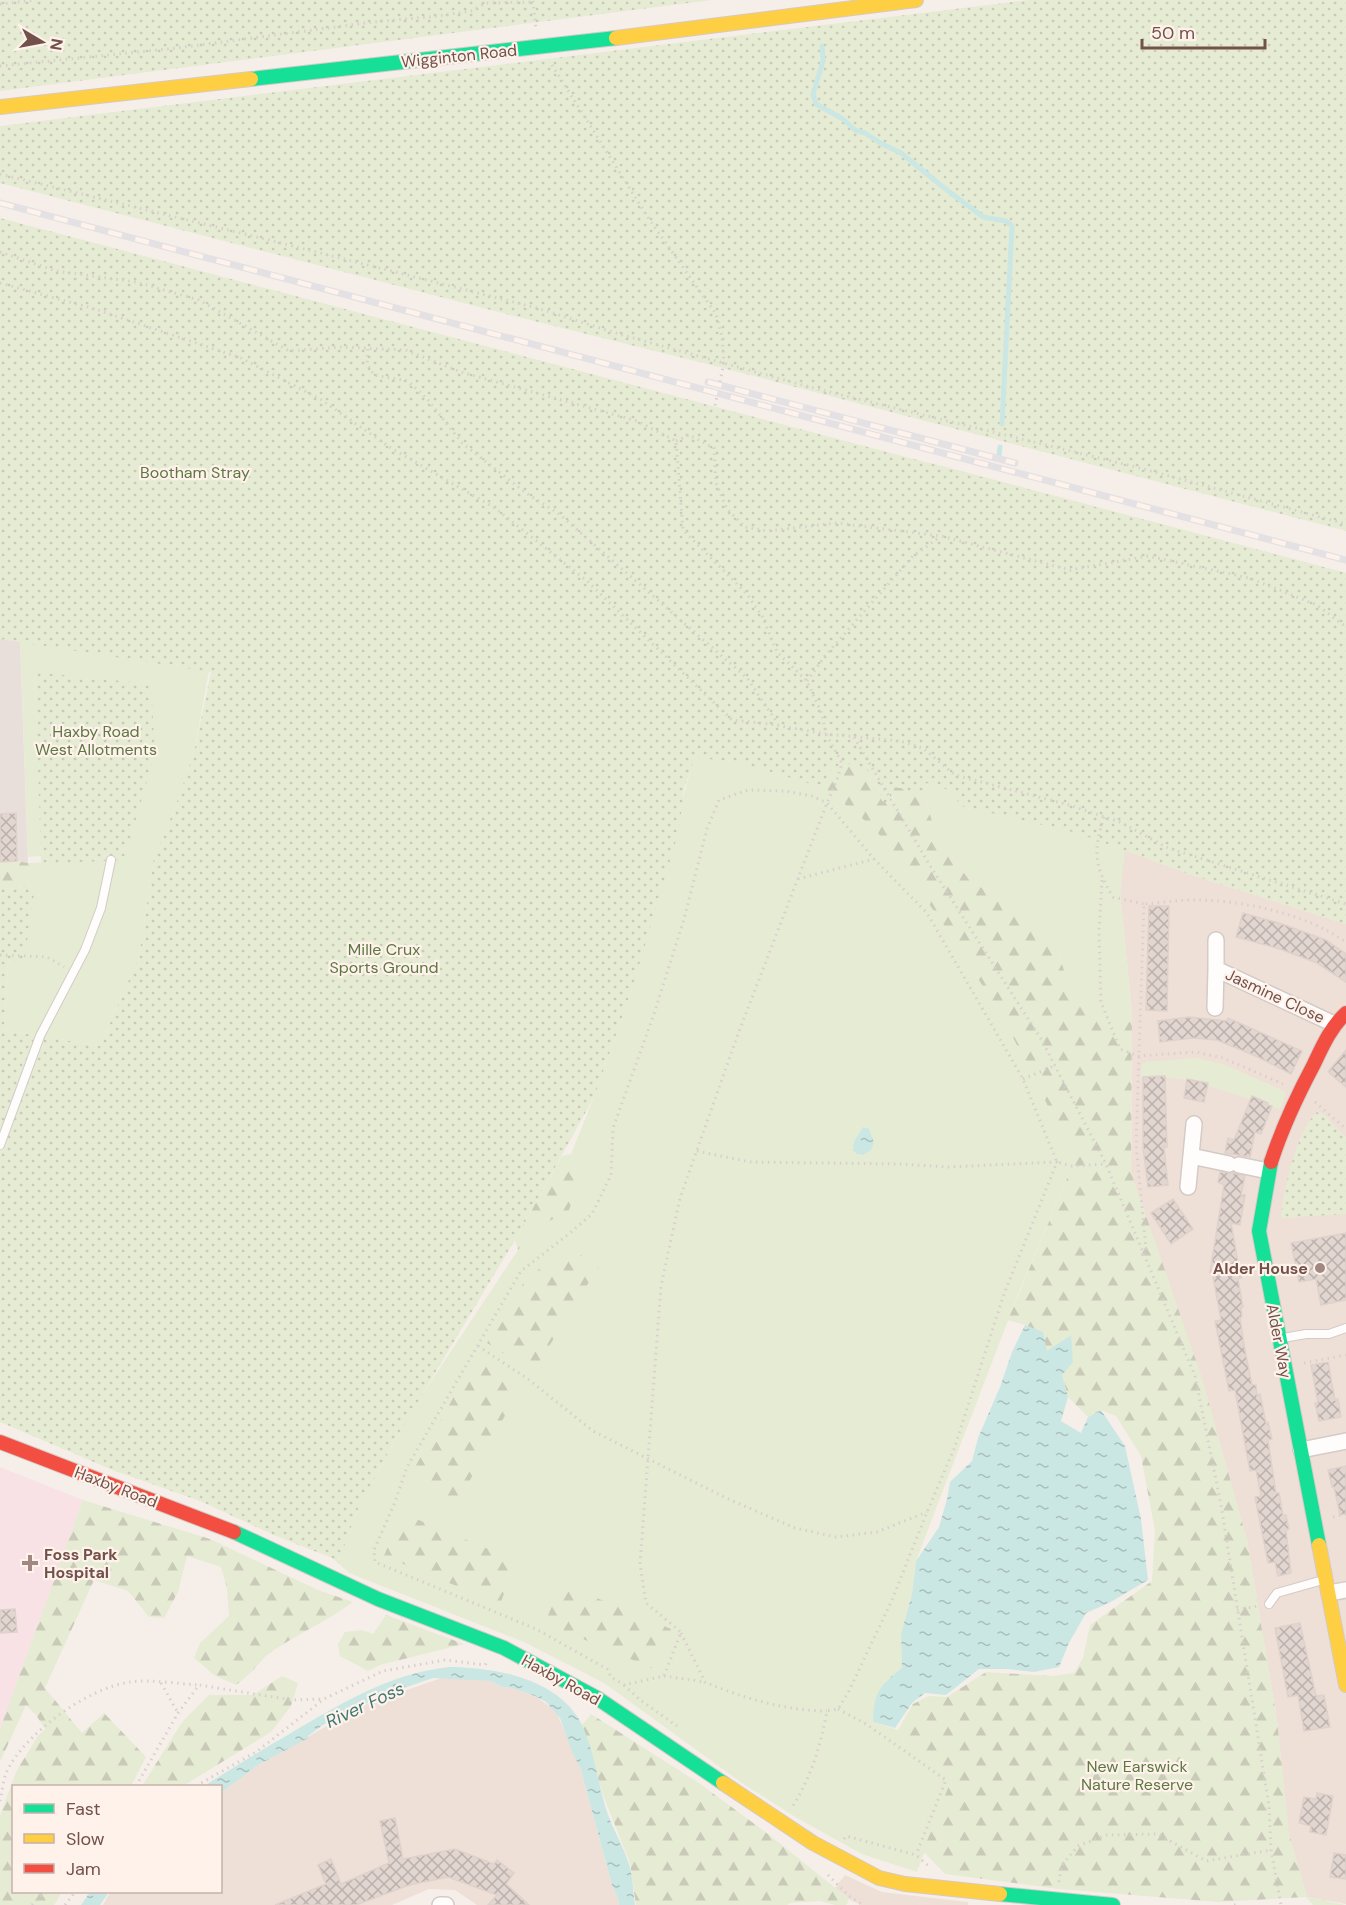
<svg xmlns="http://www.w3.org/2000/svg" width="1346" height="1905" viewBox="0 0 1346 1905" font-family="'DM Sans',sans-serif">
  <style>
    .residential { fill: #efe0d7 }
    .industrial { fill: #e8dfda }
    .medical { fill: #f8e2e5 }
    .grass { fill: #e6ebd4 }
    .forest { fill: url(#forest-firs) }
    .park { fill: url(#park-dots) }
    .water { fill: url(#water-ripples) }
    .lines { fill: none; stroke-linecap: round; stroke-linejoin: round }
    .stream { stroke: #cbe7e4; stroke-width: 5 }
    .building { fill: url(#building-cross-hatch); stroke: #dfd1cc; stroke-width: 1.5 }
    .lane-casing { stroke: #d4cac6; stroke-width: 10 }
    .street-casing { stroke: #d4cac6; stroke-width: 18 }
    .fast-casing { stroke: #d5cac6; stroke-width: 16 }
    .slow-casing { stroke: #d5cac6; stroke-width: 16 }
    .jam-casing { stroke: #d5cac6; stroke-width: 16 }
    .path { stroke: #d9cfcd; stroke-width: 3; stroke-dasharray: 1.5 4.5; stroke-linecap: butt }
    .lane { stroke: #fefdfc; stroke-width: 8 }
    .street { stroke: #fefdfc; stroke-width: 15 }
    .fast { stroke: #16e098; stroke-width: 14 }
    .slow { stroke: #ffcf43; stroke-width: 14 }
    .jam { stroke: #f24e42; stroke-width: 14 }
    .rail-casing { stroke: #e3e1e4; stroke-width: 7 }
    .rail { stroke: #fef2ea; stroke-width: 4.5; stroke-dasharray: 14; stroke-linecap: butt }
    .poi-dot { fill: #a18882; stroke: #fef2ea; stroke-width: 2 }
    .labels { text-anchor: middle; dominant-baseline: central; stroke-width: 4.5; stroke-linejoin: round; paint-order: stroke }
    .street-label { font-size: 16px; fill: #73514b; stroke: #fef2ea }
    .park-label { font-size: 16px; fill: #5d7843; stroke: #fef2ea }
    .poi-label { font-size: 16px; font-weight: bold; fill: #73514b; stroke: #fef2ea; text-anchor: end }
    .water-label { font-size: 18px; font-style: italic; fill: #3f7876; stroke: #fef2ea }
  </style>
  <defs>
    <pattern id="forest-firs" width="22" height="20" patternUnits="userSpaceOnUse" patternTransform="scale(1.5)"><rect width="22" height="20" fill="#e6ebd4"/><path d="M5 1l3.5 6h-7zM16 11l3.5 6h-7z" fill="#c9cbb8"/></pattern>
    <pattern id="park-dots" width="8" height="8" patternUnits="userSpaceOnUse" patternTransform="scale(1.5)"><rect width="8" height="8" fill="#e6ebd4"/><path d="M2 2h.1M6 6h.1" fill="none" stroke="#c9cbb8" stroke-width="1.8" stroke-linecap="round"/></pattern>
    <pattern id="water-ripples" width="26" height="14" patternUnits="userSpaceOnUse" patternTransform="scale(1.5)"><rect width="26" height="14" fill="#cbe7e4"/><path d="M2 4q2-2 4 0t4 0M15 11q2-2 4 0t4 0" fill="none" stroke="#a9bebb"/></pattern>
    <pattern id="building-cross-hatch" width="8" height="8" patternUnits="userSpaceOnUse" patternTransform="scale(1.5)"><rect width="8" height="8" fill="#e2d6d1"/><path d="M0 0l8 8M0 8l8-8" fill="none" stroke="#bcb0ac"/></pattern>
  </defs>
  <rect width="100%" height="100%" fill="#f6efe9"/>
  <path class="residential" d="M1124 850 1195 876 1346 924V1904L1307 1897 1288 1833 1277 1720 1247 1540 1131 1172 1132 1013 1120 893Z
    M447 1676 491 1681 502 1687 512 1688 535 1696 556 1711 580 1767 612 1885 618 1898 619 1905H477L455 1890 429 1889 392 1905H103L110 1892H220L221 1793 258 1765 364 1705Z
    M845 1875 882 1892 968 1902V1905H861L849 1899 835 1888Z"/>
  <path class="industrial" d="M0 639 20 641 28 863 17 861 0 862Z"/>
  <path class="medical" d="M0 1467 83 1500 0 1729Z"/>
  <path class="grass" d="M0 289 935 464 1346 573V924L1195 876 1125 850 1120 893 1132 1013 1102 1019 1093 1018 1071 993 1058 951 1009 898 972 884 936 834 924 795 891 793 882 801 875 775 860 766 825 788 875 829 939 918 1002 1016 1075 1159 1017 1297 916 1561 912 1594 901 1634 902 1668 886 1681 873 1722 898 1730 904 1744 952 1778 917 1872 862 1854 797 1818 742 1783 604 1683 524 1642 349 1573 338 1563 358 1508 410 1413 518 1250 537 1228 569 1209 579 1183 571 1154 594 1097 632 989 694 757 299 693 209 671 194 752 175 808 154 857 139 957 100 1046 4 1030 8 961 35 887 28 863 124 859 35 672 41 856 28 857 20 642 0 639Z
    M1196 1058 1223 1064 1286 1092 1280 1109 1194 1081 1172 1078H1140L1142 1064 1146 1062Z"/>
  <path class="forest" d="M842 763 860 766 875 775 882 801 894 800 891 793 892 787C904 787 912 793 924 795L936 834 972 884 1009 898 1027 913 1058 951 1071 993 1093 1018 1102 1019 1132 1013 1131 1172 1202 1378 1247 1540 1277 1720 1289 1833 1307 1897 1346 1905H1313L1306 1897 1218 1902 1059 1889 945 1874 923 1851 952 1778 904 1744 898 1730 913 1704 929 1696 947 1697 986 1672 1052 1676 1074 1673 1083 1658 1090 1625 1152 1581 1155 1531 1141 1456 1116 1416 1101 1410 1088 1417 1068 1397 1062 1375 1071 1335 1047 1352 1025 1325 1008 1320 1075 1159 1002 1016 939 918 875 829 825 788 828 771Z
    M17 861 28 863 35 887 0 889V862Z
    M571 1154 579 1183 569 1210 537 1228 518 1250 515 1240 562 1156Z
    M571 1249 599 1266 533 1372 487 1343 527 1277Z
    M474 1360 521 1386 457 1504 409 1478Z
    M83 1500 210 1539 318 1590 353 1602C326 1623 293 1635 266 1656 256 1666 248 1677 236 1685L214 1675 194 1658 200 1643 229 1616 227 1588 221 1567 187 1556 178 1592 164 1618 149 1617 128 1591 94 1580 45 1688 82 1733 104 1713 146 1757 131 1786H14V1892H62L54 1905H0V1816L16 1772 37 1737 45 1729 36 1715 26 1705 0 1762V1729Z
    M402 1513 517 1561 500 1604 384 1556Z
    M561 1583 671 1629 654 1669 545 1623Z
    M386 1615 464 1644 380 1665 368 1671 340 1656 338 1644 345 1632 362 1630 373 1634Z
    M282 1676 298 1683 291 1706 271 1732 183 1786H142L182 1722 209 1695H253Z
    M591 1714 699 1783 772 1837 849 1899 846 1905H835L820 1901 790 1903 787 1905H636L630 1863 603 1795 582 1725Z"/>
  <path class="park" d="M0 0H712L0 91Z
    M1028 0H1346V531L723 368 518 317 0 183V126Z
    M0 218 1346 573V924L1195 876 1077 833 961 806 954 795 934 781 925 784 924 795C912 793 904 787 892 787L891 793 894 807 882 801 875 775 860 766 842 763 829 771 825 788 744 764 695 757 684 789 679 830 632 989 594 1097 515 1240 396 1438 357 1511 338 1563 332 1558 276 1536 200 1501 115 1471 0 1422V889L35 887 24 962H8L4 1030 100 1046 139 957 154 857 175 808 194 752 211 672 0 639Z
    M35 672 151 684 155 754 124 860 41 864Z
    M1317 1112 1325 1115 1346 1138V1214L1281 1218C1283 1190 1297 1130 1317 1112Z"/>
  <path class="water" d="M863 1127 869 1129 874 1142 871 1150 863 1155 857 1154 853 1150 854 1142Z
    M1025 1325 1043 1332 1047 1351 1071 1335 1073 1362 1062 1375 1068 1397 1061 1421 1081 1433 1088 1417 1101 1410 1125 1446 1141 1519 1148 1580 1109 1603 1086 1613 1069 1643 1059 1667 1034 1672 1007 1669H979L946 1695 925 1693 912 1703 895 1728 873 1722C874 1692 879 1686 902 1668L901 1634 912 1594 916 1561 939 1527 947 1499 950 1482 972 1461 978 1438 1000 1387 1012 1352Z
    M449 1667C495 1667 560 1679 582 1725 594 1751 598 1782 606 1809 612 1828 623 1845 629 1864 633 1877 633 1892 635 1905H619L618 1898 612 1885 580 1767 572 1752 560 1718 546 1702 535 1696 512 1688 502 1687 491 1681 433 1678 384 1695 323 1725 308 1736V1738L258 1765 221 1793 220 1786H204C231 1769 258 1752 286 1736 336 1706 390 1673 449 1667Z
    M90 1892H109L100 1905H81Z"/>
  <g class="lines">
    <path class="stream" d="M822 46 823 61 813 94 816 104 843 119 855 130 865 133 882 144 901 153 943 187 983 217 1006 221 1012 226 1002 424
      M999 455 1000 447"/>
  </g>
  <path class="building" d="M16 813 17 861 0 862V814Z
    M1149 906H1169L1167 1011 1146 1010Z
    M1243 913 1282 924 1326 940 1346 954V982L1317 963 1280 949 1236 937Z
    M1189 1017 1227 1021 1228 1018 1302 1051 1291 1074 1258 1057 1217 1040 1193 1038 1160 1042 1158 1021Z
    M1346 1050V1087L1328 1072Z
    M1165 1076 1167 1147H1164L1168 1185 1148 1187 1143 1147V1077Z
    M1187 1079 1208 1083 1204 1102 1184 1098Z
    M1252 1096 1268 1103 1267 1105 1272 1106 1261 1134 1255 1132 1250 1157 1225 1153 1228 1138 1234 1140Z
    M1220 1172 1233 1173 1245 1176 1241 1195H1245L1240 1225 1231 1223 1241 1278 1238 1279 1243 1307H1241L1242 1317H1240L1244 1345 1252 1385H1256L1257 1395 1260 1394 1266 1423 1268 1422 1272 1439 1268 1440 1276 1493H1279L1283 1515H1286L1289 1529 1286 1530 1291 1573 1278 1576 1275 1562 1268 1563 1255 1497 1261 1496 1256 1470 1250 1471 1235 1390 1229 1391 1215 1321 1221 1320 1212 1271 1210 1272 1224 1185 1218 1182Z
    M1173 1199 1193 1229 1171 1244 1151 1213Z
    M1346 1233V1300L1321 1305 1316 1279 1299 1282 1291 1243Z
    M1328 1362 1335 1400 1338 1399 1341 1417 1319 1421 1315 1403H1318L1311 1365Z
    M1346 1466V1514L1340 1515 1334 1487H1332L1328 1470Z
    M15 1609 17 1632 0 1633V1610Z
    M1300 1623 1316 1696 1324 1695 1330 1727 1304 1731 1298 1695 1288 1697 1275 1628Z
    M1317 1793 1333 1796 1326 1835 1310 1832 1311 1826 1299 1823 1304 1797 1316 1799Z
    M395 1818 403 1859 455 1849 494 1864 497 1860 514 1873 506 1884 529 1905H488L497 1895 448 1877 409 1885 356 1905H275L326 1884 318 1865 331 1859 341 1884 389 1863 380 1821Z
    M1334 1853 1346 1855V1879L1330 1877Z"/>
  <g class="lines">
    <g class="lane-casing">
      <path id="lane" d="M0 1145 40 1036 85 950 101 908 111 860
        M1283 1338 1306 1334H1329L1346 1328
        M1269 1604 1277 1593 1323 1580"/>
    </g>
    <g class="street-casing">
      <path id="street" d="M1216 940V969L1334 1024
        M1215 1008 1216 969
        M1191 1156 1229 1164
        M1239 1165 1268 1171
        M1188 1187 1194 1124
        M1301 1450 1346 1441
        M1329 1593 1346 1590
        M440 1905H446"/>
    </g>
    <g class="fast-casing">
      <path id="fast" d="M251 79 616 38
        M1271 1162 1259 1231 1319 1545
        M234 1532 378 1599 504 1648 597 1698 723 1783
        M1000 1894 1113 1905"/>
    </g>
    <g class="slow-casing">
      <path id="slow" d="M616 38 916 0
        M0 107 251 79
        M1319 1545 1346 1685
        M723 1783 813 1843 879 1878 905 1884 1000 1894"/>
    </g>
    <g class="jam-casing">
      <path id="jam" d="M1271 1162C1282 1128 1297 1096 1314 1064 1323 1045 1331 1027 1346 1013
        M0 1442 234 1532"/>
    </g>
    <path class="path" d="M533 1 536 30
      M0 4 36 0
      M552 65 649 219 716 314 722 336 724 362 715 406
      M0 66 177 48 373 22 439 16 471 11 486 3 533 2
      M0 174 277 242 537 308 619 334 817 389 1136 467 1346 524
      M0 252 56 271 136 282 199 300 289 351 341 347 405 350 461 372 637 421 676 441 683 530 746 593 762 616 777 652 807 681 822 714 826 734 842 763C838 778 833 790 827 803L738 1034 680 1198 661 1286 640 1564 646 1603 681 1632 664 1676 624 1685 611 1677 607 1669 536 1629 375 1562 374 1550 395 1502 407 1467 521 1271 570 1233 592 1214 611 1175 613 1128 654 1014 684 919 707 829 719 800 748 790 785 791 812 796 827 803 874 859 927 913 1023 1079 1057 1162 1072 1166 1106 1164
      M0 283 95 309 241 358 320 399 391 448 495 508 587 581 732 720 770 724 826 734 900 741 923 748 955 775 1069 805 1120 822 1168 848 1346 904
      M368 349 367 364 374 375 408 381 428 400 462 443 526 493 558 513 747 678 778 724
      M676 441 689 435 714 448 716 483 727 509 745 527 767 531 837 523 941 536 1070 570 1148 556 1249 578 1317 605 1346 627
      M807 681 825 656 913 556 940 537
      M854 737 929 864 1041 1039 1106 1164 1195 1376 1221 1505 1269 1806 1271 1850 1281 1905
      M1104 817C1093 851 1094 866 1113 897L1144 904
      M798 879 874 859
      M1102 880 1099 932 1101 1002 1120 1049 1138 1056 1196 1052 1223 1058 1283 1084
      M0 955 47 957 64 967
      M1023 1079 1054 1066
      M1315 1102 1346 1129
      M697 1151 750 1162 900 1164 948 1167 1057 1162 1004 1294 954 1449 927 1512 892 1600 848 1693 838 1709 827 1711C820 1748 812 1774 793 1806
      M1143 1255 1146 1249 1136 1145 1144 904C1161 903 1178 900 1195 900 1243 900 1306 914 1346 942
      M478 1346 528 1379 593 1431 726 1498 795 1528 836 1537 877 1532 927 1512
      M1304 1363 1346 1355
      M1333 1517 1346 1514
      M1237 1610 1258 1606
      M681 1633 705 1682C742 1698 787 1711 827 1711
      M664 1676 705 1682
      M161 1683 178 1713
      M624 1685 639 1699 677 1726
      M838 1709 866 1724 946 1780 916 1855
      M136 1786 178 1713 199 1685 292 1700 323 1699
      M196 1786 256 1752 324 1699 383 1671 445 1660 485 1665 488 1660
      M0 1801C2 1792 3 1782 6 1773 24 1734 87 1688 130 1682 152 1679 177 1684 199 1685
      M844 1839 846 1836 916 1855 931 1868
      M828 1875 849 1896 863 1905
      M1059 1882 1062 1865 1078 1846 1107 1835 1158 1834 1206 1861 1271 1850
      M32 1905 44 1892
      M65 1905 75 1892
      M1234 1905H1236"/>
    <use href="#lane" class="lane"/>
    <use href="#street" class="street"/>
    <use href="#fast" class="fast"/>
    <use href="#slow" class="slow"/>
    <use href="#jam" class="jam"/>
    <g class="rail-casing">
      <path id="rail" d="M0 203 1346 560
        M708 382 1015 463"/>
    </g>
    <use href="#rail" class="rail"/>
  </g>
  <g class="poi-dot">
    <circle cx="1320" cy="1268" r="6"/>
    <path d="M27 1554h6v6h6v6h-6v6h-6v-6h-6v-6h6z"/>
  </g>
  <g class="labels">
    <g class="street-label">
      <text transform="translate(459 56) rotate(-6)">Wigginton Road</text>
      <text transform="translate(1275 996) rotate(25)">Jasmine Close</text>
      <text transform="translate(1279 1341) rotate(79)">Alder Way</text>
      <text transform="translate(116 1487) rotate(21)">Haxby Road</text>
      <text transform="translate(561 1680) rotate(29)">Haxby Road</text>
    </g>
    <g class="park-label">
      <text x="195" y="472">Bootham Stray</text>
      <text x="96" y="731">Haxby Road<tspan x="96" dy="18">West Allotments</tspan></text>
      <text x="384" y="949">Mille Crux<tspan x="384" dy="18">Sports Ground</tspan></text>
      <text x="1137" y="1766">New Earswick<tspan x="1137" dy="18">Nature Reserve</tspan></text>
    </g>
    <g class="poi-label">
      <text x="1308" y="1268">Alder House</text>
      <text x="44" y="1554" text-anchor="start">Foss Park<tspan x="44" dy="18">Hospital</tspan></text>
    </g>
    <g class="water-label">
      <text transform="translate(365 1705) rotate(-25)">River Foss</text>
    </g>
  </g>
  <rect x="12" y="1785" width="210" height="108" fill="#fef2ea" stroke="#c6b2aa" stroke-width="1.5"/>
  <rect x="24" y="1804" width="30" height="9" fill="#16e098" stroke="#c6b2aa" stroke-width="1.5"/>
  <text x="66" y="1815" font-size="18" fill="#73514b">Fast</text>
  <rect x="24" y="1834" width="30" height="9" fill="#ffcf43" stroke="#c6b2aa" stroke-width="1.5"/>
  <text x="66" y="1845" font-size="18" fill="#73514b">Slow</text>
  <rect x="24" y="1864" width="30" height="9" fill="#f24e42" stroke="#c6b2aa" stroke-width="1.5"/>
  <text x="66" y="1875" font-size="18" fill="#73514b">Jam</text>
  <g transform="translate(42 42) rotate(100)" stroke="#fef2ea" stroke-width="4.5" paint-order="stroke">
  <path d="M0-4.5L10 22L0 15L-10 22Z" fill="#73514b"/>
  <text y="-9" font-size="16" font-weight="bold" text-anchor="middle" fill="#73514b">N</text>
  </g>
  <path d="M1142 39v9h123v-9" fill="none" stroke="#73514b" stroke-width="3"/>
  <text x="1151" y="39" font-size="18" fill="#73514b" stroke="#fef2ea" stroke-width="4.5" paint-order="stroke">50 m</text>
</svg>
